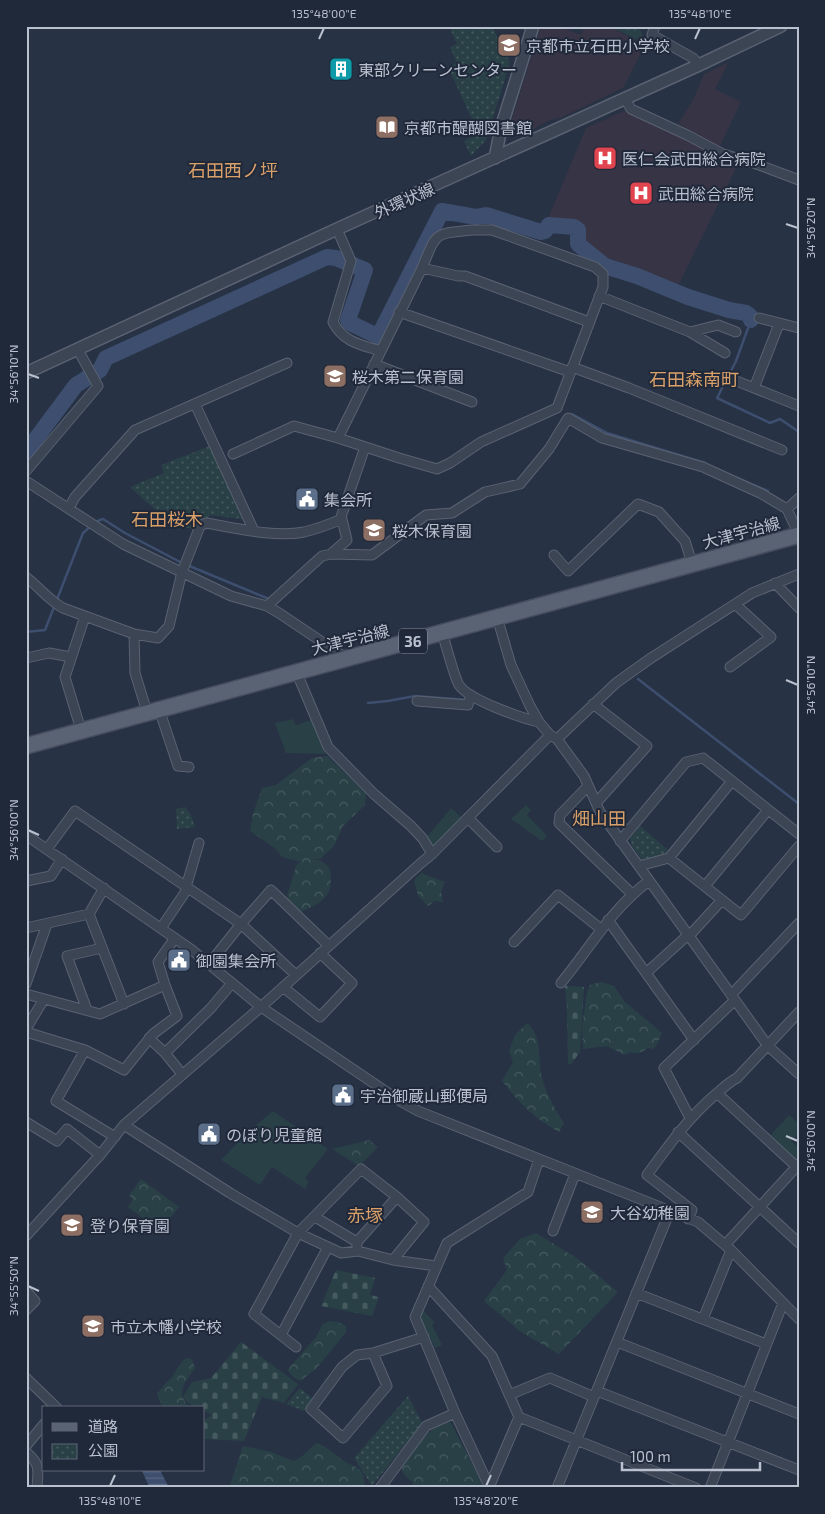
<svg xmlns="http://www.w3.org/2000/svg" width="825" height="1514" viewBox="0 0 825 1514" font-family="'Exo 2','Noto Sans JP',sans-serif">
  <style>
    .medical { fill: #373445 }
    .green { fill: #294146 }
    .forest { fill: url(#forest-crowns) }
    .cemetery { fill: url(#cemetery-stones) }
    .park { fill: url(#park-dots) }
    .water { fill: url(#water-rules) }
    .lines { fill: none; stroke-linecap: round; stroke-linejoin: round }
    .stream { stroke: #3d4e6e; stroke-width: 2.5 }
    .river { stroke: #3d4e6e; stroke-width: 16 }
    .minor-casing { stroke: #5a6272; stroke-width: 11 }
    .tertiary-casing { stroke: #5a6272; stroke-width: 14 }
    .primary-casing { stroke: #454d5e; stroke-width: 18 }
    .minor { stroke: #3c4554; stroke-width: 9 }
    .tertiary { stroke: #3c4554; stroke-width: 11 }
    .primary { stroke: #5a6374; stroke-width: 15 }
    .ticks { fill: none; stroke: #b9c0ce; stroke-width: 2 }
    .labels { text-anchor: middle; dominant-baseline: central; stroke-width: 4; stroke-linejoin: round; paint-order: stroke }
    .shield { fill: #20293a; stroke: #8b93a2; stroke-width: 1 }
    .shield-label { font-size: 15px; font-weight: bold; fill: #b9c0ce }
    .poi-label { font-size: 16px; fill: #b9c0ce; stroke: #20293a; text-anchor: start }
    .street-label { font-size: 16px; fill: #b9c0ce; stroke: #20293a }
    .neighbourhood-label { font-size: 18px; fill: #d9a069; stroke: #20293a }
    .neatline { fill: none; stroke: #b9c0ce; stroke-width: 2 }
    .ticks-label { font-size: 12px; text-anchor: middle; fill: #b9c0ce }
  </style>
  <defs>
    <pattern id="forest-crowns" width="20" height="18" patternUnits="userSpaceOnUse" patternTransform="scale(1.25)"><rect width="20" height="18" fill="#294146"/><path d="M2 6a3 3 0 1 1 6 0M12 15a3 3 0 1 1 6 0" fill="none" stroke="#465b60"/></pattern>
    <pattern id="cemetery-stones" width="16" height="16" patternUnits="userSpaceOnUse" patternTransform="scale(1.25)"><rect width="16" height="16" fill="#294146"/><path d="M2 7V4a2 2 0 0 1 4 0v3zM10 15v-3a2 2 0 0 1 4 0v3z" fill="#465b60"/></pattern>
    <pattern id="park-dots" width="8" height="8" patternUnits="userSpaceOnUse" patternTransform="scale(1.25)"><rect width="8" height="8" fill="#294146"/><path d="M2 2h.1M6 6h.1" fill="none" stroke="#465b60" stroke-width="1.8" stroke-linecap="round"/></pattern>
    <pattern id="water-rules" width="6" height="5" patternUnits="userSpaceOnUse" patternTransform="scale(1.25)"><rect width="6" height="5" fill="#3d4e6e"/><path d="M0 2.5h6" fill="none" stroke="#576682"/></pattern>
  </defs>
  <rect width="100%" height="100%" fill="#273245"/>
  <path class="medical" d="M541 26H557L581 35 585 26H608L645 45 623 88 560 118 550 120 516 138 508 132Z
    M729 62 715 89 741 102 720 146 717 147 678 124 693 100 704 74Z
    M626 110 671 129 706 151 715 154 711 162 720 166 724 158 739 162 677 288 631 269 613 259 611 262 602 259 580 240 582 224 573 221H547L586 128Z"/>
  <path class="green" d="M293 719 296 725 311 720 323 750 327 754 286 753 275 723Z
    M526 805 531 810 527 815 547 836 542 841 511 819Z
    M451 808 462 818 430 849 425 839Z
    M273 1111 328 1149 305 1178 309 1181 305 1189 272 1167 260 1185 221 1160 249 1131Z
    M789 1115 799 1124V1133L791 1141 799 1148V1160L797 1163 769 1137Z
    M423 1310 435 1323 432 1325 442 1345 435 1348 419 1317Z"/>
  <path class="forest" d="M610 26C621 26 649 23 641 42Z
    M327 756 366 793 365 805 343 826 334 846 320 859 312 860H320L329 867C336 894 323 903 300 912L290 906 287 896 296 866 299 862 305 861H297L282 857 276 849 250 831 253 814 262 788 276 785 312 758Z
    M421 873 445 882 441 892 443 902 435 901 428 906 418 896 414 880Z
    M601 982 614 986 625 1002 662 1033 656 1046 652 1049 648 1048C642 1052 637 1055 630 1052L625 1055 607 1046 583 1049 582 1027 587 992 590 985Z
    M527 1023C542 1036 538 1056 541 1074 545 1091 554 1108 564 1123L559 1132C534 1118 520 1104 502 1081L513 1062 509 1051 515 1035Z
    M369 1140 378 1147 359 1166 332 1149Z
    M141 1179 179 1207 160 1231 128 1207 133 1199 129 1195Z
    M536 1233 578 1259 618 1292 559 1354 521 1332 484 1301 507 1270 503 1258 520 1239Z
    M330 1321 341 1323 346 1326V1332L316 1369 300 1381 293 1377 288 1371 290 1367 316 1337 323 1324Z
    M187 1358 192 1359 195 1368C185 1382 174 1394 191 1408L162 1406 157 1394C161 1388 166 1383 171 1378 177 1370 179 1363 187 1358Z
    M450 1421 482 1483 480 1488H412L413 1483 403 1473 402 1468C415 1450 427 1426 450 1421Z
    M317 1443C327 1447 333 1452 341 1459 355 1470 364 1463 365 1488H229L243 1446 271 1452 294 1461C304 1457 308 1449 317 1443Z"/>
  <path class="cemetery" d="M565 986 584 987 580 1052 572 1063 568 1065 567 1006Z
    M336 1270 375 1278 370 1295 379 1297 372 1316 321 1306Z
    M241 1342 298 1384 284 1403 262 1397 244 1441 204 1439V1420L212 1415 204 1411V1408C194 1408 189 1405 183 1397L192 1382 211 1378Z"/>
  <path class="park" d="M449 26H492L510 63 486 140 471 156 464 141 476 135 471 121 472 119 448 67 457 63 450 47 457 44Z
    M215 444 249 520 211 515 194 529C173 527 145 501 130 487L164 473 161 465Z
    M185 807 191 815 195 827 177 829 176 809Z
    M640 826 668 850 662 856 643 860 632 846 630 838Z
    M300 1388 313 1399 304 1411 286 1404Z
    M408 1396 422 1423 372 1486 354 1458Z"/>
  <path class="water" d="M144 1470H160L169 1488H150L142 1471Z"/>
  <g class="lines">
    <path class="stream" d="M751 320 736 361 717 398 770 423 780 419 799 432
      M572 414 607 433 705 463
      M737 478 768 491
      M95 522 103 519 125 533 182 563
      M187 565 269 599
      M26 632 45 630 83 533 91 526
      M638 679 799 804
      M368 703 388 701 415 696 467 700"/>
    <path class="river" d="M26 452 76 385 100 370 106 358 327 257 336 258 365 270 348 320 350 323 377 336 379 335 442 211 476 217 486 215 541 232 545 231 549 225 574 227 578 230V244L605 266 637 276 688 297 729 310 746 313 750 316 751 320"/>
    <g class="minor-casing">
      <path id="minor" d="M655 26 652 35 693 58 699 65
        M625 99 631 109 687 135 723 154 754 163 799 180
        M337 229 351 261 333 322C343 342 361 345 381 351
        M472 230H492L595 267 603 274V287L557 408 481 442 450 463 437 469 399 458 338 438 422 268C437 232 433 234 472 230Z
        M422 268 458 276H465L589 322
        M599 296 690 332 718 325 736 332
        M399 312 570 372
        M759 318 799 328
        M690 332 725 353
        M374 364 472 402
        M572 367 629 388 782 450
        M729 378 799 406
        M754 388 779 324
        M195 404 254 531
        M233 454 294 426 338 438
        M26 471 98 386 78 350
        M26 481 123 544 231 596 267 606 279 613 346 658
        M69 508 75 497 135 430 287 363
        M787 509 799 498
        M331 554 347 540 342 519
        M554 555 568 571 638 504 659 512 685 541 692 563
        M26 577C39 587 49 600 63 608L134 634 158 638 169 626 182 572 200 526 206 523C236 528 275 538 304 532 317 529 330 524 342 519L341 517 365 447
        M775 583 799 608
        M267 606 322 556 331 554 372 555 426 515 452 513 485 492 520 484 549 449 568 418 602 438 703 467 762 494 787 509 799 535
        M497 617 511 665 530 706 539 722 550 735 557 739 584 776 600 812 768 1046 799 1074
        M442 633C446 644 454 677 459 685 469 700 521 718 539 722
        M134 634 135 673 147 712
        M26 658 49 653 71 657
        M730 667 771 637 735 604
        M296 671 328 747 374 794 411 826 423 839 432 854
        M417 701 468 705 471 695
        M593 704 647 746 596 803
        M159 709 178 766 189 767
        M81 730 65 677 85 616
        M557 739 616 683 651 658 752 593 799 574
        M588 786 560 815 559 823 632 894
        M468 818 497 847
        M26 835 192 950 261 1007 400 1101 418 1111 698 1222 731 1250 799 1319
        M620 841 686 762 703 758 799 834
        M47 849 75 811 241 924 209 964
        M669 858 741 915 799 846
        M639 866 669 858 732 781
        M26 881 51 876 62 859
        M705 886 768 810
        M186 887 199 843
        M89 914 124 1004
        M608 920 694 1040
        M26 928 89 914 104 888
        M161 928 188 888
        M689 936 722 900
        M514 942 558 895 601 929
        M646 973 688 935
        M296 975 241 924 271 890 328 945
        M561 983C590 948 612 908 649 881
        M26 984 47 924
        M283 987 320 1017 352 983 320 953
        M26 994 100 1014 165 985
        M731 995 799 923
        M87 1010 67 956 102 948
        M26 1029 44 999
        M26 1032 85 1050 124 1070 153 1034 177 1016 165 985 158 962 175 938
        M149 1038 165 1053 182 1074
        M85 1050 56 1101 115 1137
        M165 1053 211 1008 232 983
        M717 1093 799 1169
        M690 1118 664 1068 735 1000
        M26 1122 57 1141 67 1129 100 1155
        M124 1125 230 1193 298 1233 341 1253 358 1251 393 1260 436 1266
        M678 1132 799 1243
        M315 1217 357 1242V1248
        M688 1219 692 1210 647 1175C669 1145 687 1119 716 1094 723 1088 729 1082 737 1078L799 1012
        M553 1231 575 1174
        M26 1236 100 1155 124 1125 261 1007 421 863 432 854 550 735
        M357 1242 397 1197
        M725 1245 799 1164
        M428 1286 492 1356 519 1417 696 1488
        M26 1291 35 1301 26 1310
        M636 1293 766 1344
        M703 1319 731 1250
        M281 1335 328 1247
        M617 1342 799 1414
        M296 1347 254 1314 298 1233 361 1169 397 1197 424 1222 393 1260
        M373 1353 387 1386 343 1438 311 1409 342 1367 357 1355 373 1353 424 1337
        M26 1378 57 1408
        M597 1391 799 1470
        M509 1395 550 1378 594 1397
        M26 1446 44 1424
        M26 1452C41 1465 38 1469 37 1488
        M490 1485 519 1417
        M380 1488 426 1426 455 1413
        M490 1488 455 1413 415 1317 447 1243 528 1192 539 1159
        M557 1488 670 1211
        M710 1488 783 1303"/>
    </g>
    <g class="tertiary-casing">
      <path id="tertiary" d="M495 158 501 128 533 26
        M26 373 337 229 699 65 781 26"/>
    </g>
    <g class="primary-casing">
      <path id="primary" d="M26 746 799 535"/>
    </g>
    <use href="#minor" class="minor"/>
    <use href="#tertiary" class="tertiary"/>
    <use href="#primary" class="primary"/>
  </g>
  <path class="ticks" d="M319 39 324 28M695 39 700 28M786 224 798 228M28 374 39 378M786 680 798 685M28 830 39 835M786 1136 798 1141M28 1286 39 1291M110 1486 115 1475M486 1486 491 1475"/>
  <defs>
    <g id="school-square" transform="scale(1.25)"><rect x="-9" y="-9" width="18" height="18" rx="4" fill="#8d6e63" stroke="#20293a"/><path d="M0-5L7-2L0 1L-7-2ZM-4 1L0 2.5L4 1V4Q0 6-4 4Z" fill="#fff"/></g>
    <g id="building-square" transform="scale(1.25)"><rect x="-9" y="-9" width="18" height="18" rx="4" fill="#0f9aa8" stroke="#20293a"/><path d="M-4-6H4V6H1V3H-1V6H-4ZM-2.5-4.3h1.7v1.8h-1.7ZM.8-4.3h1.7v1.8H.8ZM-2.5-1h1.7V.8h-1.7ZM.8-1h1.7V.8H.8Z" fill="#fff"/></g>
    <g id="library-square" transform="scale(1.25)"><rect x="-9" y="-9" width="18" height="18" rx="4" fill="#8d6e63" stroke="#20293a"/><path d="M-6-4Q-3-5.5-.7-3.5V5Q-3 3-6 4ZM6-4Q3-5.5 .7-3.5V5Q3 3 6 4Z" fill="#fff"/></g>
    <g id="hospital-square" transform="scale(1.25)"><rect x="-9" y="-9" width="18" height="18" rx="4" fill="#e0444e" stroke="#20293a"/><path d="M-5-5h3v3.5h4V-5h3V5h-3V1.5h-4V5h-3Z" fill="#fff"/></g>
    <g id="civic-square" transform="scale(1.25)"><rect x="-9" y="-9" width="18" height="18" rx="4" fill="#5c6f8a" stroke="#20293a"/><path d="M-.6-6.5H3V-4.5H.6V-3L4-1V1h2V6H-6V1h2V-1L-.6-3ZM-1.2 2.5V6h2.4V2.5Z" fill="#fff"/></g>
  </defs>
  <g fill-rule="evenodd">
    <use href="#school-square" x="509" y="45"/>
    <use href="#building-square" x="341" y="69"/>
    <use href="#library-square" x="387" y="127"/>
    <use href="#hospital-square" x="605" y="158"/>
    <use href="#hospital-square" x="641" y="193"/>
    <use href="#school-square" x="335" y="376"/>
    <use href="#civic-square" x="307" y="499"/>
    <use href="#school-square" x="374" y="530"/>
    <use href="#civic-square" x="179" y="960"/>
    <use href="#civic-square" x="343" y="1095"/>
    <use href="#civic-square" x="209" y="1134"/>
    <use href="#school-square" x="592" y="1212"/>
    <use href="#school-square" x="72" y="1225"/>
    <use href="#school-square" x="93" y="1326"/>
  </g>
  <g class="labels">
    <rect class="shield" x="399" y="628.5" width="28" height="25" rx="4"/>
    <g class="shield-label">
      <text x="413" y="641">36</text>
    </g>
    <g class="poi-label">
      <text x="526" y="45">京都市立石田小学校</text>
      <text x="358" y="69">東部クリーンセンター</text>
      <text x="404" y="127">京都市醍醐図書館</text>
      <text x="622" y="158">医仁会武田総合病院</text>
      <text x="658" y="193">武田総合病院</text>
      <text x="352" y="376">桜木第二保育園</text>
      <text x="324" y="499">集会所</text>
      <text x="392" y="530">桜木保育園</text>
      <text x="196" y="960">御園集会所</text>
      <text x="360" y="1095">宇治御蔵山郵便局</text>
      <text x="226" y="1134">のぼり児童館</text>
      <text x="610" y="1212">大谷幼稚園</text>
      <text x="90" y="1225">登り保育園</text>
      <text x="110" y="1326">市立木幡小学校</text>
    </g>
    <g class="street-label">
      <text transform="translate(404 200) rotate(-24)">外環状線</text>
      <text transform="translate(741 532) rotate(-15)">大津宇治線</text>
      <text transform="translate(350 639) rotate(-14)">大津宇治線</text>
    </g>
    <g class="neighbourhood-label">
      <text x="233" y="170">石田西ノ坪</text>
      <text x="694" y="379">石田森南町</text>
      <text x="167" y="519">石田桜木</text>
      <text x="599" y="818">畑山田</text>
      <text x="365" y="1215">赤塚</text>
    </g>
  </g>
  <rect width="825" height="1514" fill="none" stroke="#20293a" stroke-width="55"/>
  <rect x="42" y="1406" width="162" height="65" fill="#20293a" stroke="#5d6575"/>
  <rect x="52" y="1423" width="25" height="8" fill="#5a6374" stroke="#5d6575"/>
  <text x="88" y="1432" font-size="15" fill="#b9c0ce">道路</text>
  <rect x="52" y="1444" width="25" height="15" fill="url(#park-dots)" stroke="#5d6575"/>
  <text x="88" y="1456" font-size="15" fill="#b9c0ce">公園</text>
  <path d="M622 1462v8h138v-8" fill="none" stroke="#b9c0ce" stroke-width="2.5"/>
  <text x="630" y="1462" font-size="15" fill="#b9c0ce" stroke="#20293a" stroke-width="4" paint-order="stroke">100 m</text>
  <rect x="28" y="28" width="770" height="1458" class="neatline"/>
  <g class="ticks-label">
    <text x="324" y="18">135°48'00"E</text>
    <text x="700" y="18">135°48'10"E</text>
    <text transform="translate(811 228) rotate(-90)" y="4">34°56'20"N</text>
    <text transform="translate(14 374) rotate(-90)" y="4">34°56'10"N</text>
    <text transform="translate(811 685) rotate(-90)" y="4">34°56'10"N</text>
    <text transform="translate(14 830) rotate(-90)" y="4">34°56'00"N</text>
    <text transform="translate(811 1141) rotate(-90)" y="4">34°56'00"N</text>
    <text transform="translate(14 1286) rotate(-90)" y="4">34°55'50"N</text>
    <text x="110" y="1505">135°48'10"E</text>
    <text x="486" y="1505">135°48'20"E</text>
  </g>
</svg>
